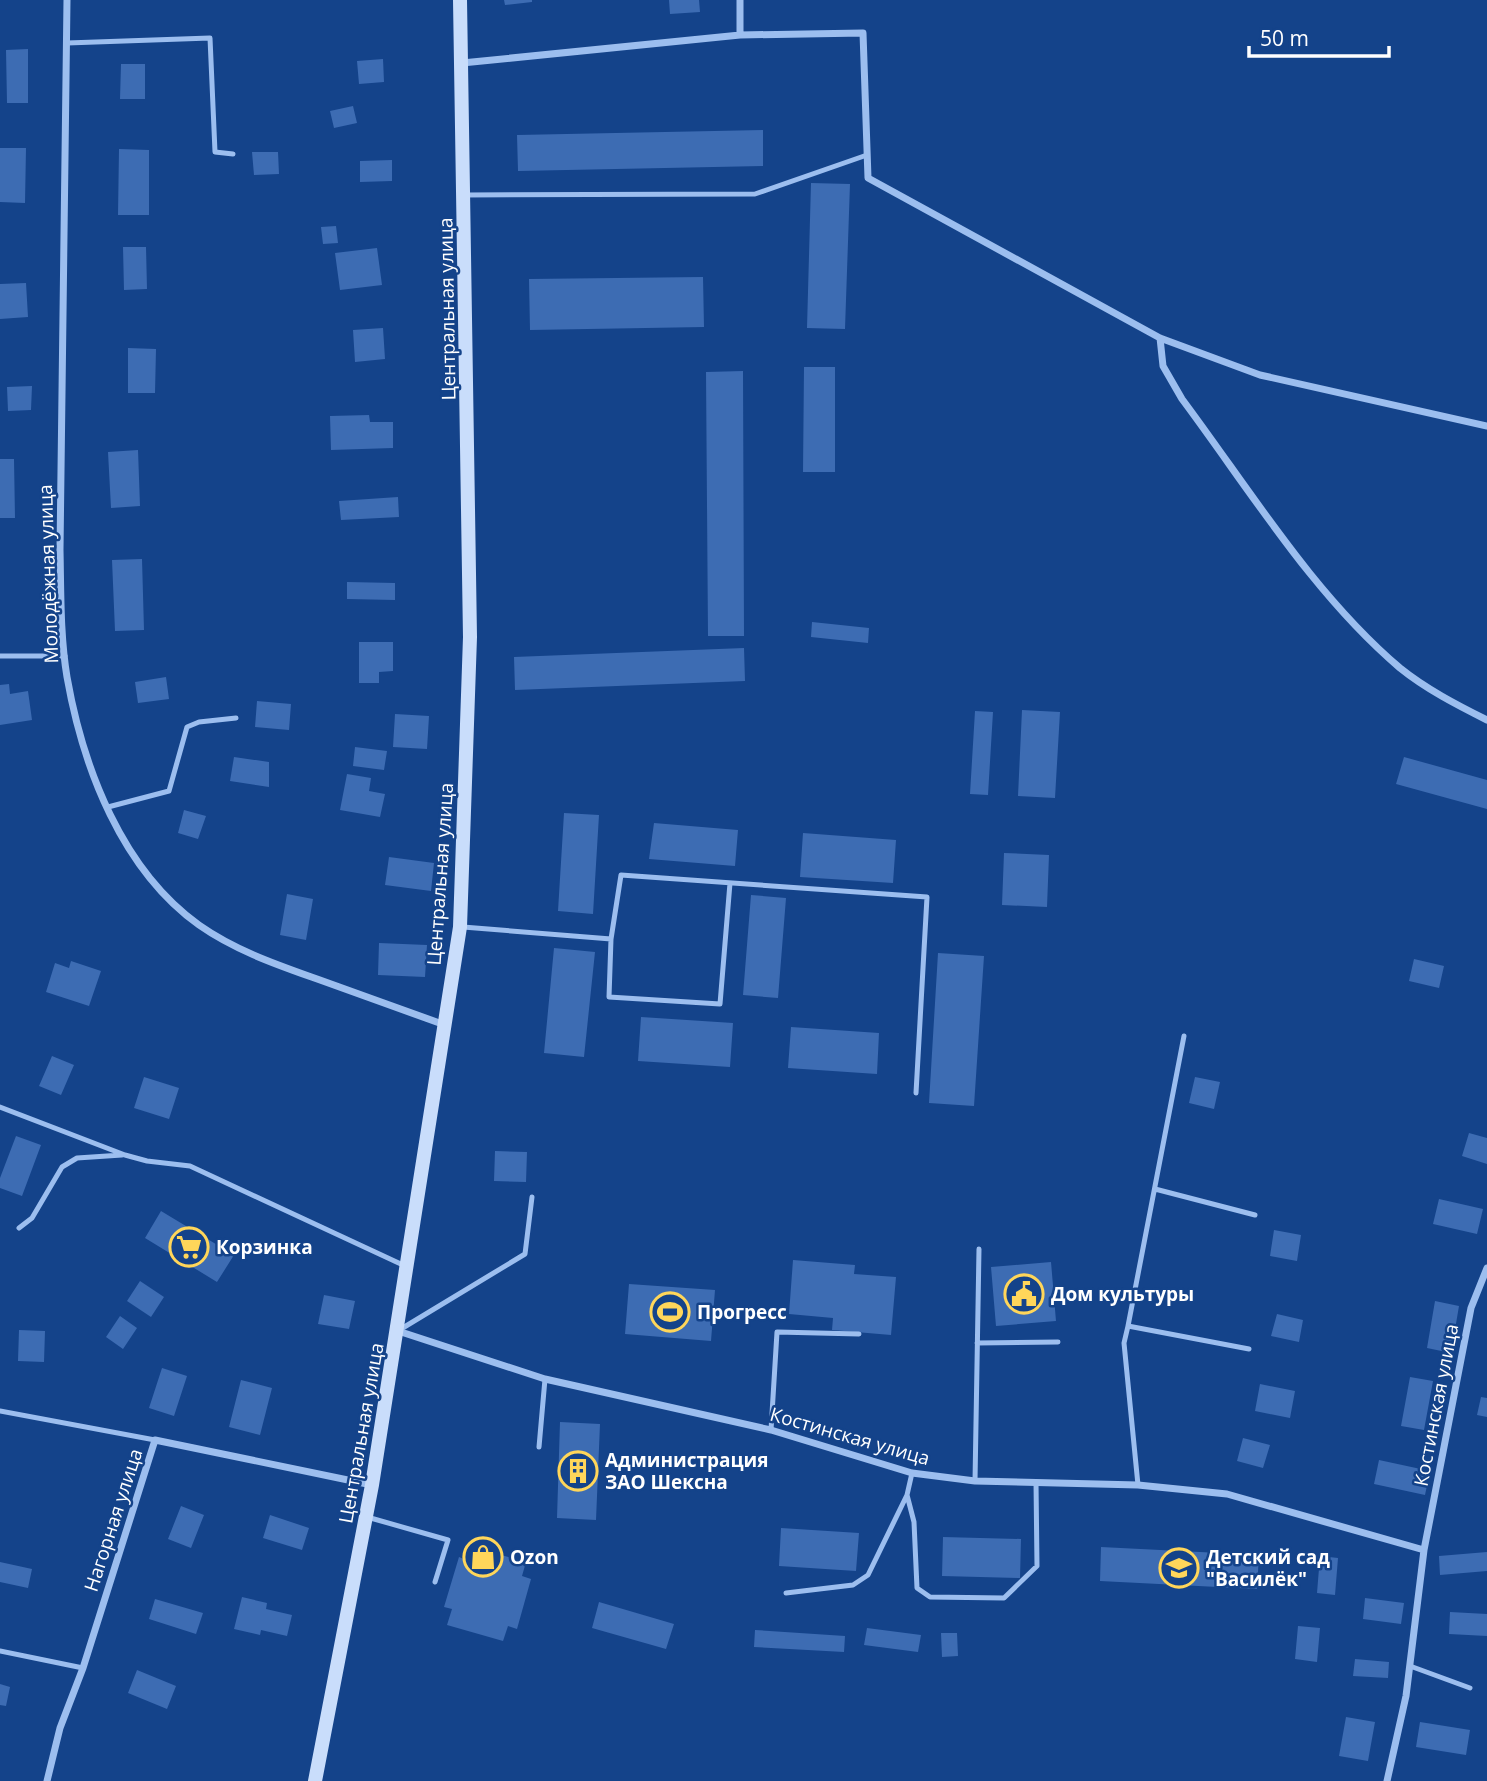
<svg xmlns="http://www.w3.org/2000/svg" width="1487" height="1781" viewBox="0 0 1487 1781" font-family="'Open Sans',sans-serif">
  <style>
    .building { fill: #3d6cb3 }
    .lines { fill: none; stroke-linecap: round; stroke-linejoin: round }
    .lane { stroke: #9cbeef; stroke-width: 5 }
    .street { stroke: #9cbeef; stroke-width: 7 }
    .secondary { stroke: #c9ddfb; stroke-width: 14 }
    .labels { text-anchor: middle; dominant-baseline: central; stroke-width: 5; stroke-linejoin: round; paint-order: stroke }
    .street-label { font-size: 19px; fill: #fff; stroke: #14438a }
    .poi-label { font-size: 19px; font-weight: bold; fill: #fff; stroke: #14438a; text-anchor: start }
  </style>
  <rect width="100%" height="100%" fill="#14438a"/>
  <path class="building" d="M504 0H532V2L505 5Z
    M669 0H699L700 12 670 14Z
    M28 49V103H7L6 50Z
    M383 59 384 82 359 84 357 61Z
    M121 64H145V99H120Z
    M353 106 357 123 334 128 330 111Z
    M763 130V166L518 171 517 135Z
    M0 148H26L25 203 0 202Z
    M119 149 149 150V215H118Z
    M252 152H278L279 174 254 175Z
    M392 160V181L360 182V161Z
    M811 183 850 184 845 329 807 328Z
    M336 226 338 243 323 244 321 227Z
    M123 247H146L147 289 124 290Z
    M377 248 382 285 340 290 335 253Z
    M703 277 704 327 530 330 529 279Z
    M26 283 28 317 0 319V284Z
    M383 328 385 359 355 362 353 330Z
    M128 348 156 349 155 393H128Z
    M804 367H835V472H803Z
    M743 371 744 636H708L706 372Z
    M32 386 31 410 8 411 7 387Z
    M369 415 370 422H393V448L331 450 330 416Z
    M138 450 140 506 111 508 108 452Z
    M0 459H14L15 518H0Z
    M398 497 399 517 341 520 339 501Z
    M142 559 144 630 115 631 112 560Z
    M347 582 395 583V600L347 599Z
    M812 622 869 628 868 643 811 637Z
    M359 642H393V671L379 672V683H359Z
    M744 648 745 681 515 690 514 657Z
    M166 677 169 699 138 703 135 682Z
    M9 684 10 694 28 691 32 720 0 725V685Z
    M257 701 291 704 289 730 255 727Z
    M1022 710 1060 712 1055 798 1018 796Z
    M975 711 993 712 988 795 970 794Z
    M395 714 429 716 427 749 393 747Z
    M355 747 387 751 384 770 353 766Z
    M234 757 269 762V787L230 781Z
    M1404 757 1487 780V809L1396 784Z
    M347 774 371 778 369 791 385 794 380 817 340 810Z
    M184 810 206 816 198 839 178 833Z
    M564 813 599 815 593 914 558 911Z
    M654 823 738 830 735 866 649 859Z
    M803 833 896 840 893 883 800 877Z
    M1004 853 1049 855 1047 907 1002 905Z
    M389 857 434 863 431 891 385 885Z
    M287 894 313 899 306 940 280 935Z
    M751 895 786 898 778 998 743 995Z
    M379 943 427 945 425 977 378 975Z
    M554 948 595 952 584 1057 544 1053Z
    M938 953 984 956 974 1106 929 1103Z
    M1414 959 1444 966 1439 988 1409 981Z
    M71 961 101 971 89 1006 46 992 55 963 69 968Z
    M641 1017 733 1023 730 1067 638 1061Z
    M791 1027 879 1033 877 1074 788 1068Z
    M52 1056 74 1065 61 1095 39 1086Z
    M144 1077 179 1088 169 1119 134 1108Z
    M1195 1077 1220 1082 1214 1109 1189 1103Z
    M1469 1133 1487 1138V1164L1462 1156Z
    M16 1136 41 1145 22 1196 0 1188V1178Z
    M495 1151 527 1152 526 1182 494 1181Z
    M1439 1199 1483 1209 1477 1234 1433 1224Z
    M161 1211 234 1255 217 1282 145 1238Z
    M1274 1230 1301 1235 1297 1261 1270 1256Z
    M793 1260 855 1265 854 1274 896 1277 891 1335 832 1330 833 1318 789 1314Z
    M1051 1262 1056 1321 996 1326 991 1267Z
    M140 1281 164 1297 151 1317 127 1301Z
    M629 1284 715 1290 711 1341 625 1334Z
    M324 1295 355 1301 349 1329 318 1324Z
    M1435 1301 1459 1306 1451 1353 1427 1348Z
    M1277 1314 1303 1320 1299 1342 1271 1336Z
    M120 1316 137 1328 123 1349 106 1337Z
    M19 1330 45 1331 44 1362 18 1361Z
    M162 1368 187 1376 174 1416 149 1408Z
    M1410 1377 1433 1381 1424 1430 1401 1426Z
    M241 1380 272 1388 260 1435 229 1427Z
    M1260 1384 1295 1391 1290 1418 1255 1411Z
    M1481 1397 1487 1398V1417L1477 1415Z
    M560 1422 600 1424 596 1520 557 1518Z
    M1243 1438 1270 1445 1263 1468 1237 1461Z
    M1379 1460 1430 1471 1425 1495 1374 1484Z
    M181 1506 204 1515 191 1548 168 1539Z
    M270 1515 309 1528 302 1550 263 1538Z
    M781 1528 859 1533 856 1571 779 1566Z
    M943 1537 1021 1539 1020 1578 942 1576Z
    M470 1546 526 1562 522 1576 531 1579 517 1629 508 1626 503 1641 447 1625 452 1609 444 1607 459 1557 466 1560Z
    M1101 1547 1259 1555 1257 1589 1100 1581Z
    M1487 1552V1571L1440 1575 1439 1556Z
    M1320 1556 1338 1558 1335 1595 1317 1593Z
    M0 1562 32 1569 28 1588 0 1582Z
    M242 1597 267 1603 266 1609 292 1615 287 1636 261 1630 260 1635 234 1629Z
    M1365 1598 1404 1603 1401 1624 1363 1619Z
    M155 1599 203 1613 196 1634 149 1619Z
    M599 1602 674 1624 666 1649 592 1628Z
    M1450 1612 1487 1614V1636L1449 1634Z
    M1298 1626 1320 1628 1317 1662 1295 1659Z
    M867 1628 921 1635 918 1652 864 1645Z
    M755 1630 845 1636 844 1652 754 1647Z
    M941 1633H957L958 1656 942 1657Z
    M1355 1659 1389 1662 1388 1678 1353 1676Z
    M137 1670 176 1686 167 1709 128 1693Z
    M0 1684 10 1687 6 1706 0 1705Z
    M1346 1717 1375 1722 1368 1761 1339 1756Z
    M1420 1722 1470 1730 1466 1755 1416 1747Z"/>
  <g class="lines">
    <path class="lane" d="M67 43 210 38 215 152 233 154
      M465 195 755 194 867 155
      M0 656H65
      M108 807 169 791 187 727 199 722 236 718
      M463 927 611 939 621 875 927 897 916 1093
      M611 939 609 997 720 1004 730 883
      M0 1107 125 1155 147 1161 190 1166 403 1265
      M1155 1189 1255 1215
      M19 1228 32 1218 62 1167 77 1158 122 1155
      M1128 1326 1184 1036
      M401 1329 525 1254 532 1197
      M977 1343 1058 1342
      M0 1411 155 1440
      M771 1430 777 1332 859 1334
      M539 1447 545 1379
      M912 1473 907 1495 914 1522 917 1588 930 1597 1004 1598 1037 1566 1036 1482
      M975 1481 979 1249
      M1138 1485 1124 1343 1128 1326 1249 1349
      M367 1517 448 1540 435 1582
      M786 1593 853 1585 868 1575 907 1495
      M0 1651 83 1668
      M1410 1666 1470 1688"/>
    <path class="street" d="M67 0 60 550C61 592 60 635 67 677 83 768 122 870 199 925 236 951 278 965 320 980 362 995 403 1010 445 1025
      M740 0V35
      M462 63 740 35 863 33 868 178 1160 338 1260 375 1487 426
      M1160 338 1163 366 1182 399C1250 490 1313 594 1400 668 1426 689 1457 705 1487 720
      M398 1331 545 1379 771 1430 912 1473 975 1481 1138 1485 1227 1494 1424 1550 1406 1696 1387 1781
      M1424 1550 1471 1308 1487 1268
      M47 1781 60 1728 83 1668 155 1440 372 1485"/>
    <path class="secondary" d="M315 1781 372 1485 460 927 470 637 460 0"/>
  </g>
  <defs>
    <g id="supermarket-ring" transform="scale(2.0125)"><circle r="9.5" fill="#14438a" stroke="#ffd65a" stroke-width="1.5"/><path d="M-6-5.5h2.5l.6 2H6L4.5 2H-2.5L-4.4-4H-6ZM-1.5 3.2a1.3 1.3 0 1 0 .1 0ZM3 3.2a1.3 1.3 0 1 0 .1 0Z" fill="#ffd65a"/></g>
    <g id="civic-ring" transform="scale(2.0125)"><circle r="9.5" fill="#14438a" stroke="#ffd65a" stroke-width="1.5"/><path d="M-.6-6.5H3V-4.5H.6V-3L4-1V1h2V6H-6V1h2V-1L-.6-3ZM-1.2 2.5V6h2.4V2.5Z" fill="#ffd65a"/></g>
    <g id="stadium-ring" transform="scale(2.0125)"><circle r="9.5" fill="#14438a" stroke="#ffd65a" stroke-width="1.5"/><path d="M0-5a6.5 5 0 1 0 0 10a6.5 5 0 1 0 0-10ZM-3.5-1.8h7v3.6h-7Z" fill="#ffd65a"/></g>
    <g id="building-ring" transform="scale(2.0125)"><circle r="9.5" fill="#14438a" stroke="#ffd65a" stroke-width="1.5"/><path d="M-4-6H4V6H1V3H-1V6H-4ZM-2.5-4.3h1.7v1.8h-1.7ZM.8-4.3h1.7v1.8H.8ZM-2.5-1h1.7V.8h-1.7ZM.8-1h1.7V.8H.8Z" fill="#ffd65a"/></g>
    <g id="shop-ring" transform="scale(2.0125)"><circle r="9.5" fill="#14438a" stroke="#ffd65a" stroke-width="1.5"/><path d="M-5-2.5h2.3a2.7 3.5 0 0 1 5.4 0H5L5.5 6h-11ZM-1.5-2.5h3a1.5 2.3 0 0 0-3 0Z" fill="#ffd65a"/></g>
    <g id="school-ring" transform="scale(2.0125)"><circle r="9.5" fill="#14438a" stroke="#ffd65a" stroke-width="1.5"/><path d="M0-5L7-2L0 1L-7-2ZM-4 1L0 2.5L4 1V4Q0 6-4 4Z" fill="#ffd65a"/></g>
  </defs>
  <g fill-rule="evenodd">
    <use href="#supermarket-ring" x="189" y="1247"/>
    <use href="#civic-ring" x="1024" y="1294"/>
    <use href="#stadium-ring" x="670" y="1312"/>
    <use href="#building-ring" x="578" y="1471"/>
    <use href="#shop-ring" x="483" y="1557"/>
    <use href="#school-ring" x="1179" y="1568"/>
  </g>
  <g class="labels">
    <g class="street-label">
      <text transform="translate(447 309) rotate(-91)">Центральная улица</text>
      <text transform="translate(48 574) rotate(-92)">Молодёжная улица</text>
      <text transform="translate(440 874) rotate(-86)">Центральная улица</text>
      <text transform="translate(1436 1405) rotate(-79)">Костинская улица</text>
      <text transform="translate(361 1433) rotate(-80)">Центральная улица</text>
      <text transform="translate(850 1436) rotate(16)">Костинская улица</text>
      <text transform="translate(113 1520) rotate(-72)">Нагорная улица</text>
    </g>
    <g class="poi-label">
      <text x="216" y="1247">Корзинка</text>
      <text x="1051" y="1294">Дом культуры</text>
      <text x="697" y="1312">Прогресс</text>
      <text x="605" y="1460">Администрация<tspan x="605" dy="22">ЗАО Шексна</tspan></text>
      <text x="510" y="1557">Ozon</text>
      <text x="1206" y="1557">Детский сад<tspan x="1206" dy="22">"Василёк"</tspan></text>
    </g>
  </g>
  <path d="M1249 46v10h140v-10" fill="none" stroke="#ffffff" stroke-width="3.5"/>
  <text x="1260" y="46" font-size="21" fill="#ffffff" stroke="#14438a" stroke-width="5" paint-order="stroke">50 m</text>
</svg>
